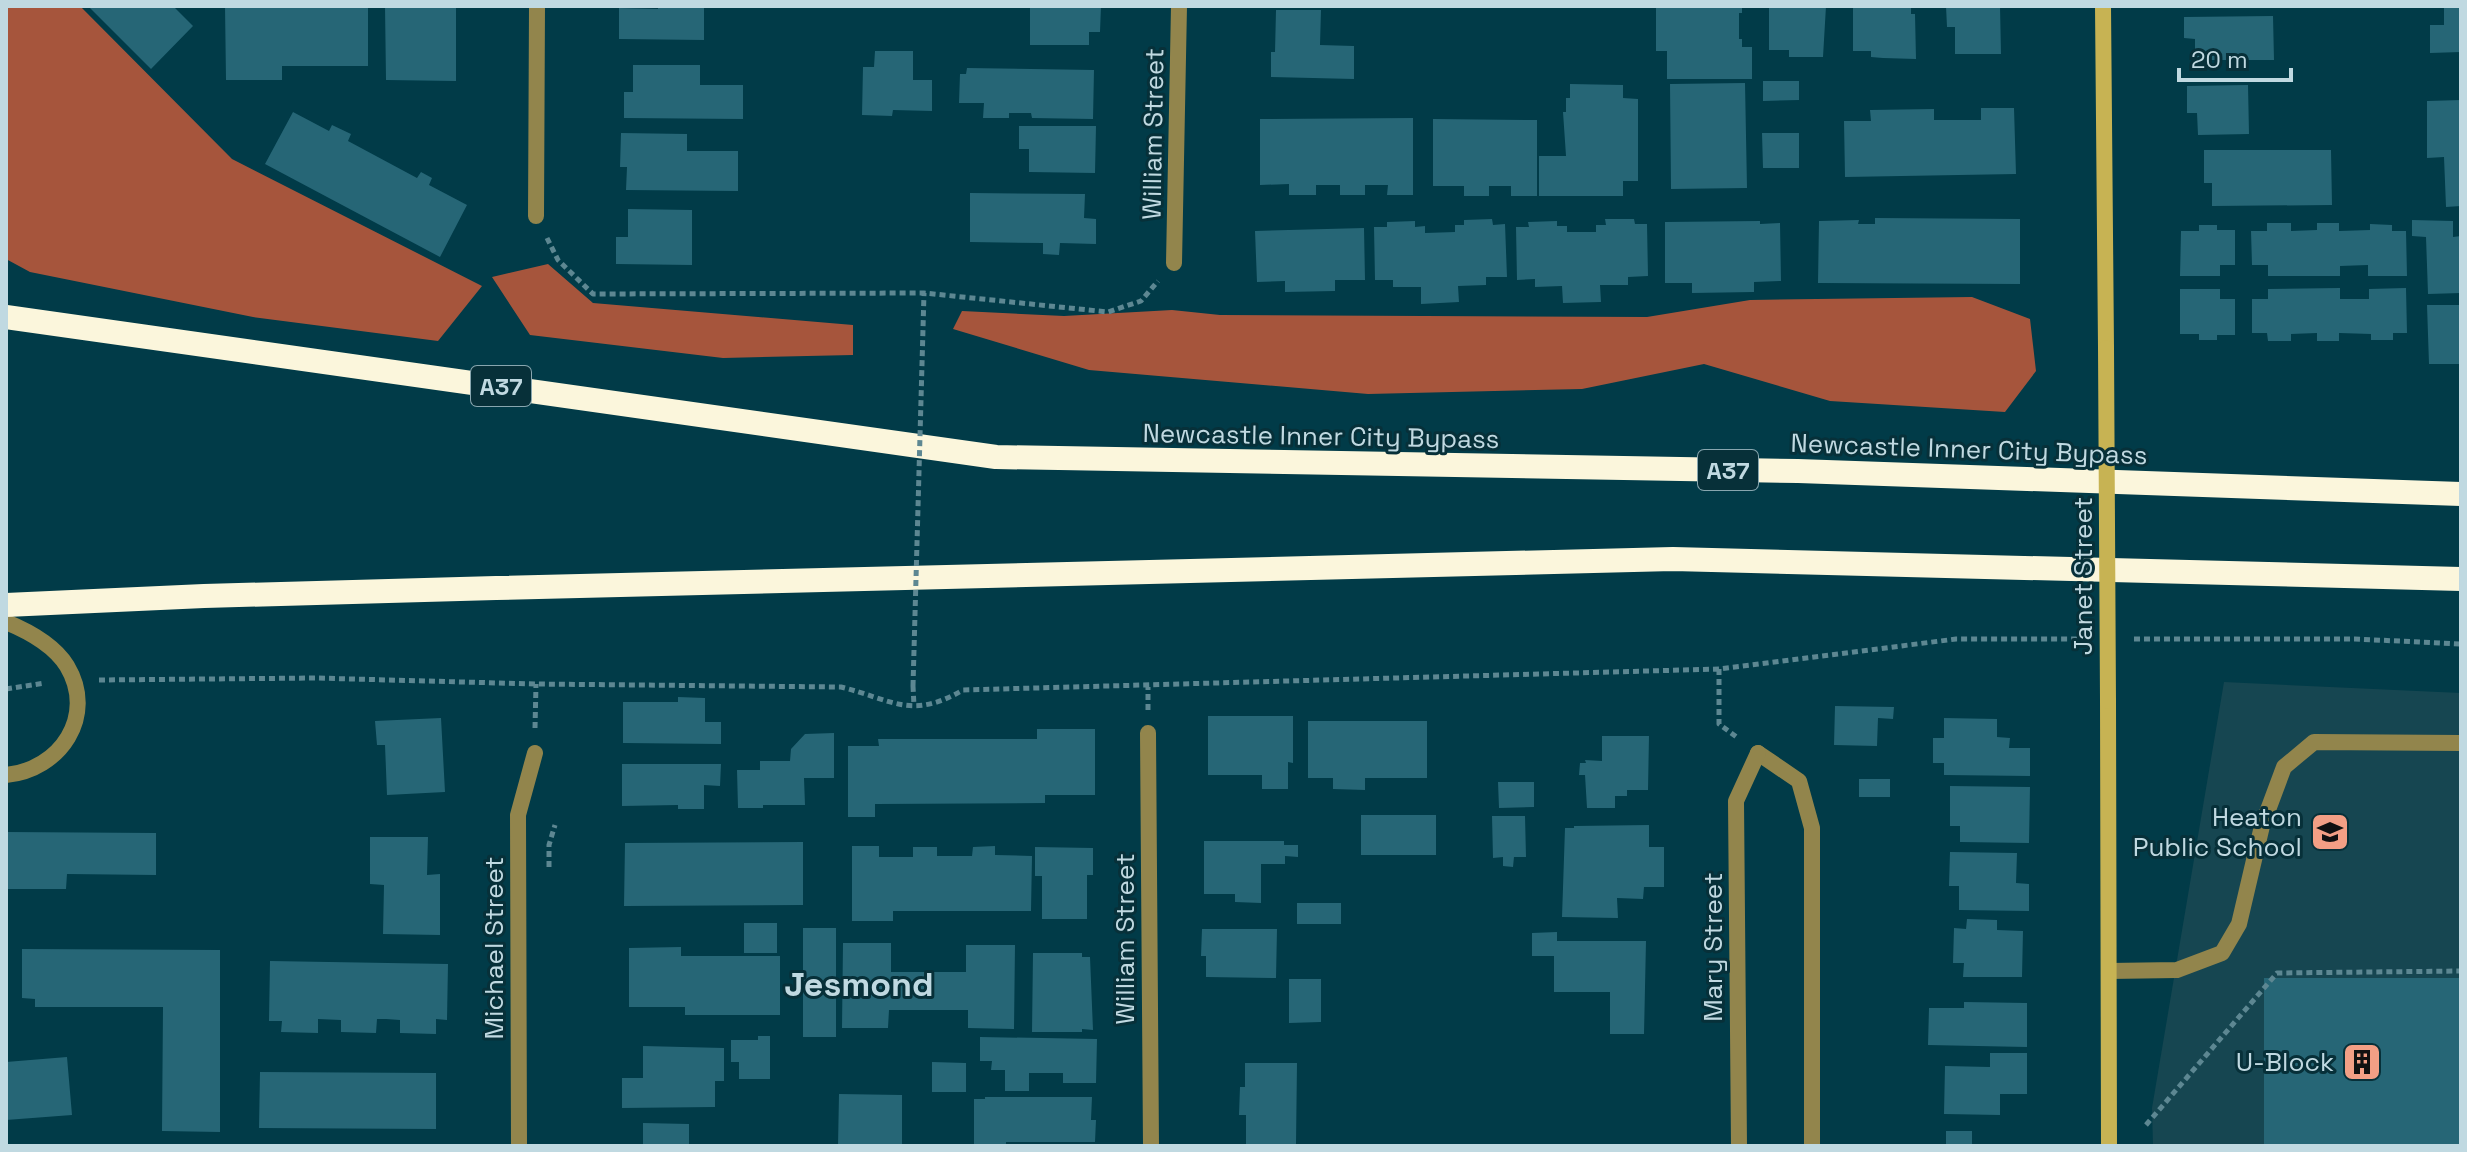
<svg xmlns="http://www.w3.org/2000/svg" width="2467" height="1152" viewBox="0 0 2467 1152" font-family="'Space Grotesk',sans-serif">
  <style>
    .built { fill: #164651 }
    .forest { fill: #a6553c }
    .building { fill: #266676 }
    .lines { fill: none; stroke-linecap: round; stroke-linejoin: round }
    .path { stroke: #5d8792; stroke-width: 5; stroke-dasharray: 6 4; stroke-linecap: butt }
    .lane { stroke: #92854c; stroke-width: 16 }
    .street { stroke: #92854c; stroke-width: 16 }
    .secondary { stroke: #c7b353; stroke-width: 16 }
    .highway { stroke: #fbf6dc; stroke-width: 24 }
    .path-bridge { stroke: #5d8792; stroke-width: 5; stroke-dasharray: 6 4; stroke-linecap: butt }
    .secondary-bridge { stroke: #c7b353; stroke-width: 16 }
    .labels { text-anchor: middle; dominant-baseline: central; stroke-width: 6; stroke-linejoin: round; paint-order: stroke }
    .shield { fill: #073039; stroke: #88a6af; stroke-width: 2 }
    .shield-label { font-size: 24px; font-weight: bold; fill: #c0d9e1 }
    .street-label { font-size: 26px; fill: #c0d9e1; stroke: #073039 }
    .poi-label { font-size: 26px; fill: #c0d9e1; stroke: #073039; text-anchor: end }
    .district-label { font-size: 34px; font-weight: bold; fill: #c0d9e1; stroke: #073039 }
  </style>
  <rect width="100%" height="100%" fill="#013b48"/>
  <path class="built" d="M2224 682 2461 693V1146H2153L2152 1108Z"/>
  <path class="forest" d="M6 6H80L232 159 482 286 438 341 253 317 30 272 6 259Z
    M548 264 593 303 853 325V355L723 358 530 335 492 277Z
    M1972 297 2030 319 2036 371 2005 412 1830 401 1704 364 1582 389 1368 394 1089 370 953 329 962 311 1064 316 1172 310 1220 315 1647 317 1750 300Z"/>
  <path class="building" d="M88 6H173L193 26 151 69Z
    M225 6H368V66H282V80H226Z
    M385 6H456V81L386 80Z
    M658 6H704V40L619 39V8L658 9Z
    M1030 6H1101L1100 32H1089V45H1030Z
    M1656 6H1742V13H1739V39H1742V47H1752V79H1667V51H1656Z
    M1769 6H1826L1823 57H1789V50H1769Z
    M1853 6H1911V14H1915L1916 59 1883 58 1871 57V51H1853Z
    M1946 6H2000L2001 54H1955V27H1947Z
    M2444 6H2461V52L2430 53V25H2444Z
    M1276 10H1321L1320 45 1354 46V79L1271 77V52H1275Z
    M2273 16 2274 60H2195V39L2184 38V17Z
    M875 51H913V80H932V111L893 110 892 116 862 115 863 67H874Z
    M633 65H700V85H743V119L624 118V92H633Z
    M967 68 1094 70 1093 119 1032 118 1031 113H1009V118H983L984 103H959L960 74H966Z
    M1763 81H1799V100L1763 101Z
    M1745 83 1747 188 1671 189 1670 84Z
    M1570 84 1623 85V98L1638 99V181H1623V196H1539V156H1566L1563 112H1566V98H1570Z
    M2248 85 2249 134 2198 135 2197 113H2187V86Z
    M2461 100V206L2446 207 2444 157 2427 158V101Z
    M1981 108H2014L2016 174 1845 177 1844 121H1871L1870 110 1934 109V120H1981Z
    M293 112 329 131 332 125 351 134 348 141 417 178 421 172 432 178 429 185 467 205 440 257 265 164Z
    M1413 118V195H1387L1388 185H1365V195H1340V185H1316V195H1289V184L1260 185V119Z
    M1433 119 1537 120V196H1511V186H1489V196H1464V186H1433Z
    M1019 126H1096L1095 173 1029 172V149H1019Z
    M621 133 687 134V151H738V191L626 190 627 167H620Z
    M1762 133H1799V168H1763Z
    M2204 150H2331L2332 205 2212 206V183H2204Z
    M970 193 1085 194 1084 218 1096 219V244L1060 243 1059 255 1043 254V243L970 242Z
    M628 209 692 210V265L616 264V237H628Z
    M1875 218 2020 219V284L1818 283 1819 221 1859 220 1858 224H1875Z
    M1492 219 1493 225 1505 224 1507 277H1486V285L1458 286 1459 302 1421 304V287H1393V280H1375L1374 227H1387V222L1415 221V227L1425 226V233L1455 232V225H1464V220Z
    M1605 219H1634L1635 224H1647L1648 276 1628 277V285H1600L1601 302 1563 303 1562 286 1535 287V279L1517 280 1516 227H1529L1528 222 1557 221V226H1567V232H1596V225H1606Z
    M2412 220 2453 221V237L2461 236V293L2428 294 2426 237 2412 236Z
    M1760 221V224L1780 223 1781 281 1754 282V292L1692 293V283H1665V222Z
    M2267 223H2291V231L2317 230V223H2339V231L2370 230V224L2392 225V231H2406L2407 276H2368V265L2340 266V276H2268V265H2252L2251 231H2267Z
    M2199 225H2217V230H2235V265H2220V276H2180L2181 231H2199Z
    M1364 228 1365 280H1335V291L1285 292V281L1257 282 1255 231Z
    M2340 288V299H2369V289L2406 288 2407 333H2393V340H2371V334L2339 333V341H2317V333L2291 334V341H2268L2267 333H2252V299H2268V289Z
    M2180 289H2220V299H2235V335H2217V340H2199V334H2180Z
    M2427 305H2461V364H2429Z
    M678 697 705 698V722H721V744L623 743V702H678Z
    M1835 706 1894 707 1893 719 1878 718 1877 746 1834 745Z
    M1208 716H1293V763L1288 762V789H1262V775H1208Z
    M441 718 445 792 387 795 385 745H377L375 721Z
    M1944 718 1997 719V737L2010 738 2009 748H2030V776L1944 775V763H1933V738H1944Z
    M1308 721H1427V778H1365V790L1333 789V778H1308Z
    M1037 729H1095V795H1045V803L875 804V817H848V746H879L878 739H1037Z
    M834 733V778H804L805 805H763V808H738L737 770H760V761H790L791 749 805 734Z
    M1602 736H1649L1648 790H1627V796H1615V808H1587L1585 775H1579L1580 763H1586L1585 760 1602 761Z
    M622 764H721L720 786 704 785V809H678V805L622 806Z
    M1859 779H1890V797H1859Z
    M1498 782H1534V807L1499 808Z
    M1950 786 2030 787 2029 843 1960 842V826H1950Z
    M1361 815H1436V855H1361Z
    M1492 816H1525L1526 857H1514L1513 867 1503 866V857L1493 858Z
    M1649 825V847H1664V887H1644L1643 899 1617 898 1618 918 1562 917 1565 828H1574V826Z
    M6 832 156 833V875L67 874 66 889H6Z
    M370 837H428L427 875 440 874V935L383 934 384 885 370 884Z
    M1204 841H1284V845H1298V857L1285 856V864H1261V903L1235 902V894H1204Z
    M803 842V905L624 906 625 843Z
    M852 846H879V857H913V847H937V856H972L973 847 995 846V855L1032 856 1031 911H893V921H852Z
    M1035 847 1093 848V875H1087V919H1042V876H1035Z
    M1950 852 2017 853 2016 883 2029 884V911L1959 910V886H1949Z
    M1297 903H1341V924H1297Z
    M1967 919 1997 920V930L2023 931 2022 977H1963L1964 963H1953L1954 928 1966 929Z
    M744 923H777V953H744Z
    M803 928H836V1037H803Z
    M1202 929H1277L1276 978 1206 977V956H1201Z
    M1557 932V941H1646L1644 1034H1610V992H1554V956H1532V933Z
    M843 943H891V972H966V945H1015L1014 1029 968 1028V1010H889L888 1028H842Z
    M681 947V956H780V1015H685V1007H629V948Z
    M22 949 220 950V1132L162 1131 163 1007H35V999L22 998Z
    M1033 953H1082V957H1090L1093 1030 1082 1029V1032H1032Z
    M270 961 448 964 447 1020 436 1019V1034L400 1033V1020L386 1019H377L376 1033 341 1032V1020L318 1019V1033L281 1032 282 1021H269Z
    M2264 978H2461V1146H2264Z
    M1289 979H1321V1022L1289 1023Z
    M1964 1002 2027 1003V1047L1928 1045 1929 1008H1964Z
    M758 1036H770V1079H739V1062H731V1040H758Z
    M980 1037 1097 1039 1096 1083H1063V1073H1029V1091H1005V1070H991L992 1061H980Z
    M643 1046 724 1048V1081H715V1107L622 1108V1078H643Z
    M1990 1053H2027V1094H2000V1115L1944 1114 1945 1066 1990 1067Z
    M67 1057 72 1115 6 1120V1062Z
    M932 1062 966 1063V1092H932Z
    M1245 1063H1297L1296 1144H1246V1115H1239L1240 1087H1245Z
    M260 1072 436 1073V1129L259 1128Z
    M839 1094 902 1095V1146H838Z
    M985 1097H1092L1091 1120H1096L1095 1142H1006V1146H974V1099H985Z
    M643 1123 689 1124V1146H643Z
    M1946 1131H1972V1146H1946Z"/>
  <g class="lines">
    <path class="path" d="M547 238 558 260 593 294 924 293 1108 312 1141 301 1158 281
      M2134 639H2355L2461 644
      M1719 669V724L1738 738
      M99 680 316 678 536 684 841 687C893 700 911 720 963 690L1719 669 1956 639H2084
      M913 686 914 706
      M6 689 45 683
      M1148 710V687
      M535 728 536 684
      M549 867V845L555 825
      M2146 1125 2277 973 2461 971"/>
    <path class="lane" d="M6 622C28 631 54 645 67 666 97 716 60 770 6 775
      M1758 753 1799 781 1812 828V1146
      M2109 971 2177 970 2222 953 2239 924 2262 826 2284 767 2314 742 2461 743"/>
    <path class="street" d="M536 216 537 6
      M1174 263 1179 6
      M1148 733 1151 1146
      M519 1146 518 815 535 753
      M1739 1146 1736 801 1758 753"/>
    <path class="secondary" d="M2103 6 2106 348
      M2108 701 2109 1146"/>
    <path class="highway" d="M6 317 996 457 1798 471 2461 494
      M6 605 204 596 496 588 1673 559 2461 579"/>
    <path class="path-bridge" d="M913 686 924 293"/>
    <path class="secondary-bridge" d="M2106 348 2108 701"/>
  </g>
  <defs>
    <g id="school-square" transform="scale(2)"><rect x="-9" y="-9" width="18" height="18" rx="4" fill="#f39f85" stroke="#073039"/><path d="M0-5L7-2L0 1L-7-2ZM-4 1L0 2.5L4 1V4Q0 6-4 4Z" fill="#111"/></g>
    <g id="building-square" transform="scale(2)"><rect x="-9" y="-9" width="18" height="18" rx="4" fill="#f39f85" stroke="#073039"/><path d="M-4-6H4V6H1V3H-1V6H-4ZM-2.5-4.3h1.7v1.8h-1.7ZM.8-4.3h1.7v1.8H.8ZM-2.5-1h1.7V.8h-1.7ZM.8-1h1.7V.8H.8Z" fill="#111"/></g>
  </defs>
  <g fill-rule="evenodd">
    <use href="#school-square" x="2330" y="832"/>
    <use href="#building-square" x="2362" y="1062"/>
  </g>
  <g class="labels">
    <g class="shield">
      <rect x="471" y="366" width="60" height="40" rx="6"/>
      <rect x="1698" y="450" width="60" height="40" rx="6"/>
    </g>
    <g class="shield-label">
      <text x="501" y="386">A37</text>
      <text x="1728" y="470">A37</text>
    </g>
    <g class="street-label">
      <text transform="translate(1153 134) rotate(-89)">William Street</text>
      <text transform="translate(1321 436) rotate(1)">Newcastle Inner City Bypass</text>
      <text transform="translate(1969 449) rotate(2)">Newcastle Inner City Bypass</text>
      <text transform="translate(2083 576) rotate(-90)">Janet Street</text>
      <text transform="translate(1125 939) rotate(-90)">William Street</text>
      <text transform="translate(1713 947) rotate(-90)">Mary Street</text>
      <text transform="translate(494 948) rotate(-90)">Michael Street</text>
    </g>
    <g class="poi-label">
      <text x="2302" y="817">Heaton<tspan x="2302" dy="30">Public School</tspan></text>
      <text x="2334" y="1062">U-Block</text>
    </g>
    <g class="district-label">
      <text x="859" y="984">Jesmond</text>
    </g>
  </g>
  <rect width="2467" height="1152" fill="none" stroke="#c0d9e1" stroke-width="16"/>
  <path d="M2179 68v12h112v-12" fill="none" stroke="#c0d9e1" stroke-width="4"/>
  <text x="2191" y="68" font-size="24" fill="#c0d9e1" stroke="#073039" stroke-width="6" paint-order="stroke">20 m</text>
</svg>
